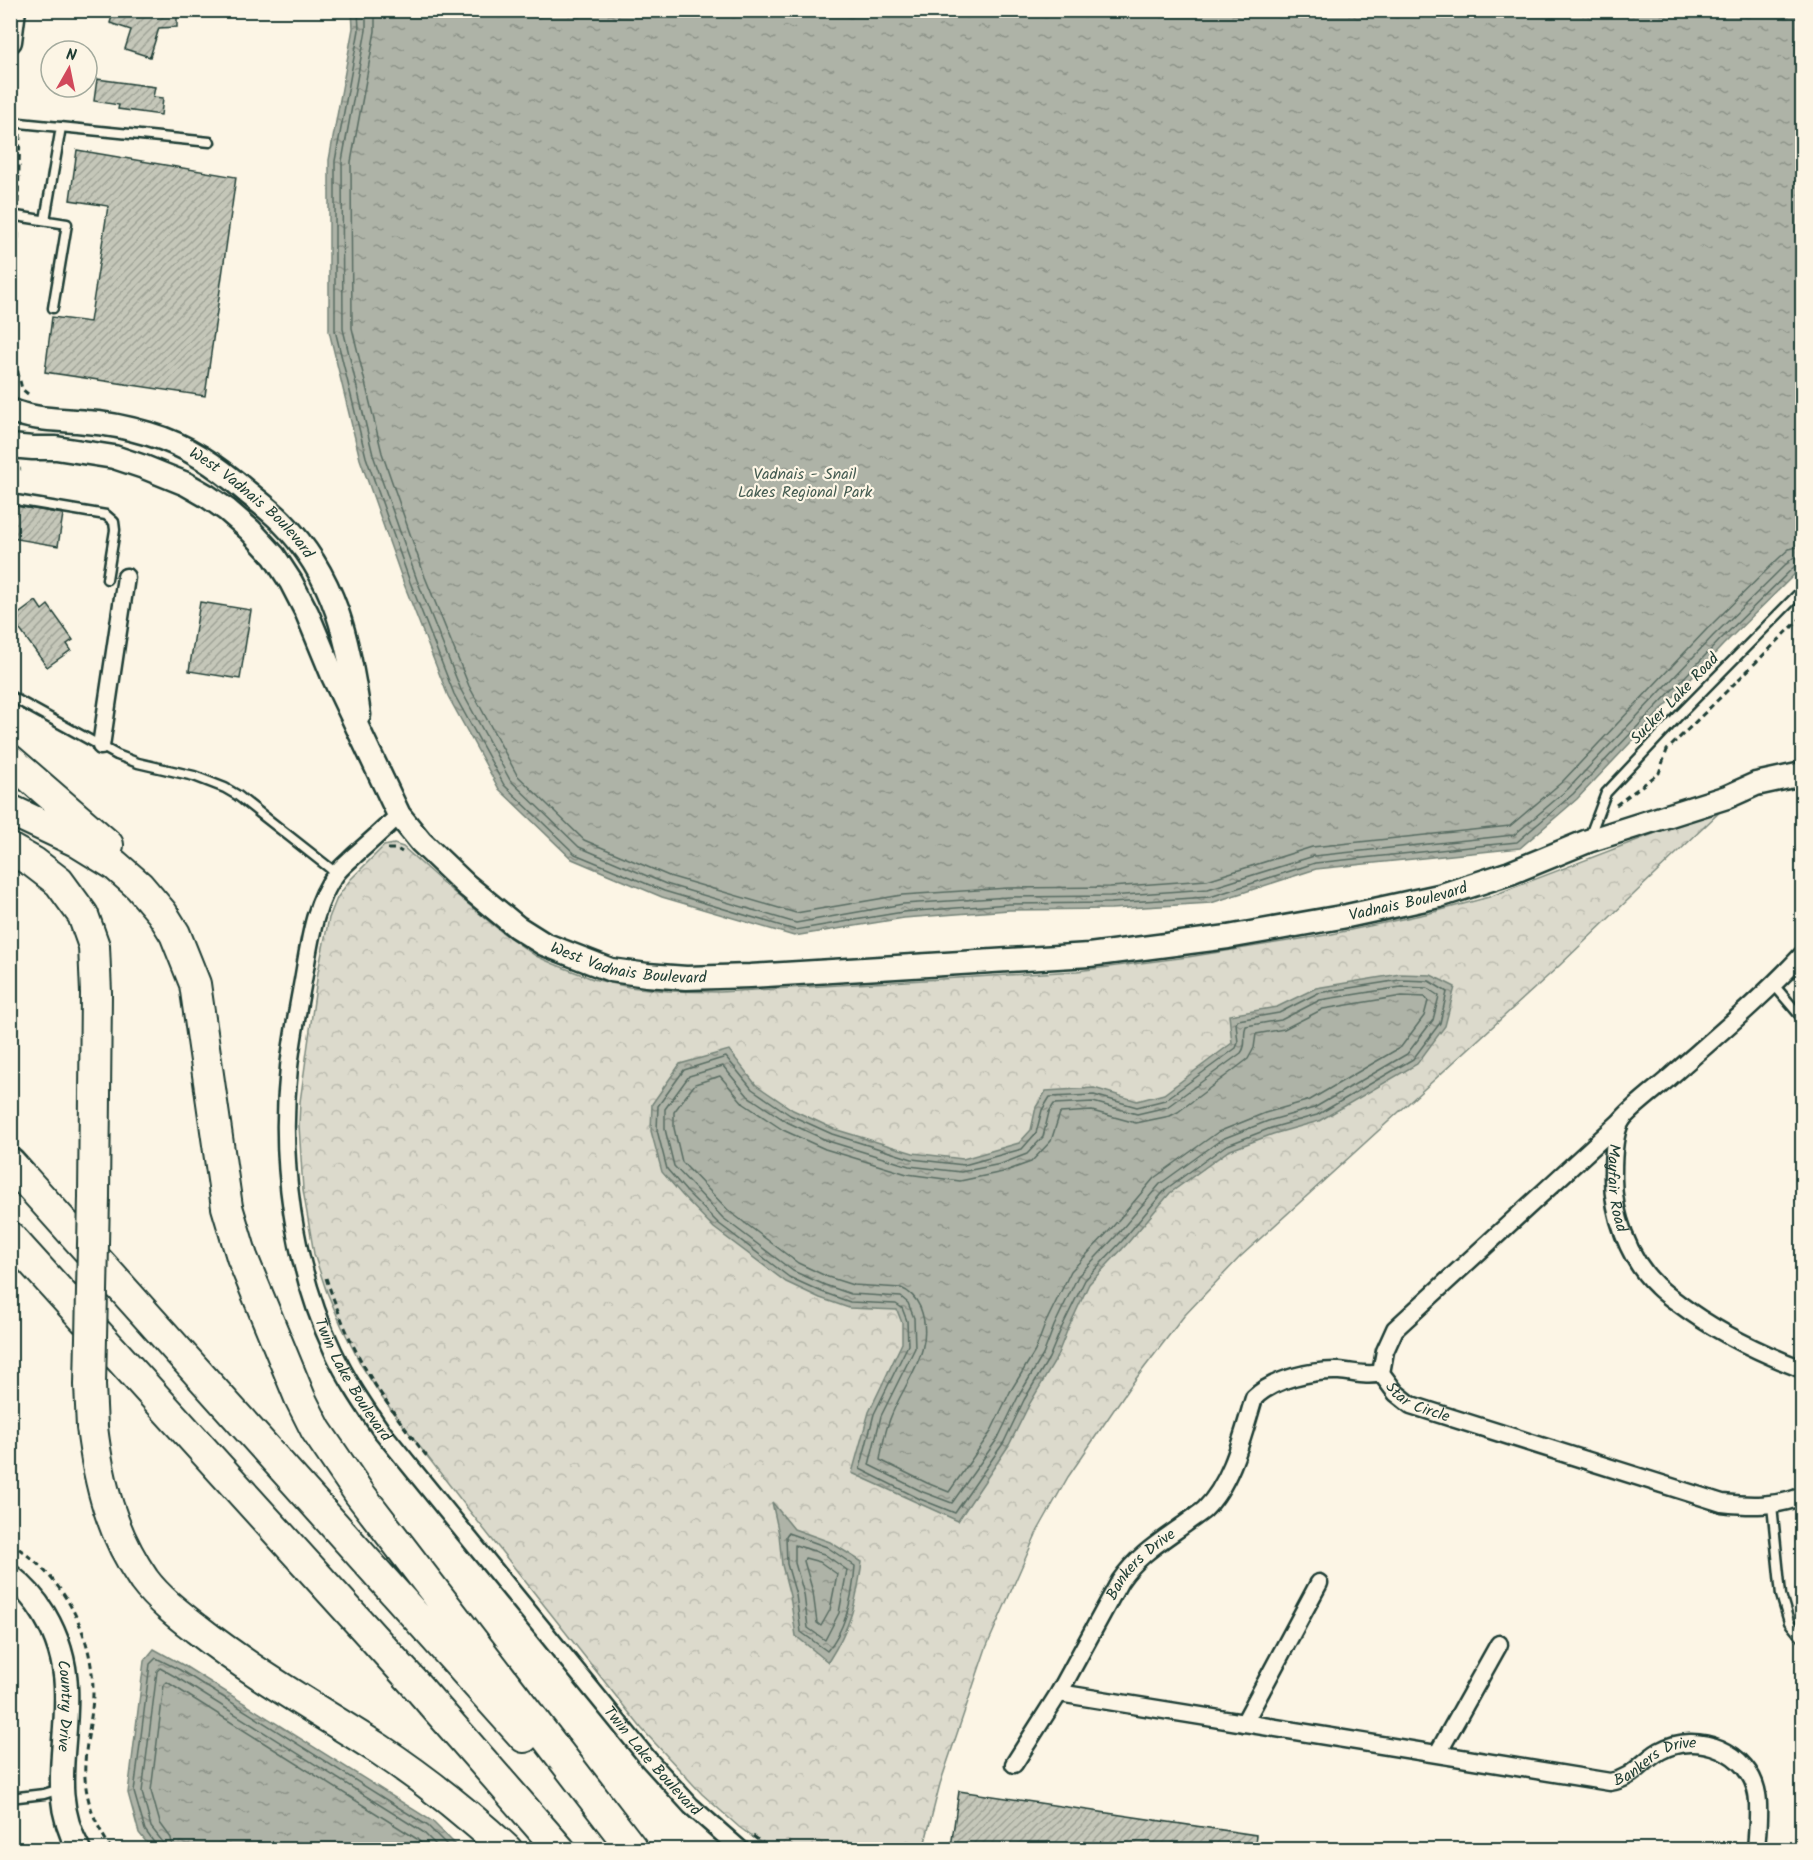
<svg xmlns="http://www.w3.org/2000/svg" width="1813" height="1860" viewBox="0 0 1813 1860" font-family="Kalam,sans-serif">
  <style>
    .forest { fill: url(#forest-crowns); stroke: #7e8c80; stroke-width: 1.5 }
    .water { fill: url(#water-ripples); stroke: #758479; stroke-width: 1.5 }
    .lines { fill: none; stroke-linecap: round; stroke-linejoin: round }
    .shore { stroke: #586c62; stroke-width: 1.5 }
    .building { fill: url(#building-hatch); stroke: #1f3d34; stroke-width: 1.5 }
    .lane-casing { stroke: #1f3d34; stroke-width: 13 }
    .street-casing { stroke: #1f3d34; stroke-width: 21 }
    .secondary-casing { stroke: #1f3d34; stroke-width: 27 }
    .highway-casing { stroke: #1f3d34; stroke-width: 34 }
    .path { stroke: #1f3d34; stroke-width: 3; stroke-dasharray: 6 4.5; stroke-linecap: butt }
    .lane { stroke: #fcf5e5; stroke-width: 8 }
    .street { stroke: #fcf5e5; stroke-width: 16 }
    .secondary { stroke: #fcf5e5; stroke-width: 22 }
    .highway { stroke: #fcf5e5; stroke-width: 30 }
    .highway-bridge-casing { stroke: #1f3d34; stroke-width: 34; stroke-linecap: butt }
    .highway-bridge { stroke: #fcf5e5; stroke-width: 30 }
    .labels { text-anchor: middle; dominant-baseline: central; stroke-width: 4.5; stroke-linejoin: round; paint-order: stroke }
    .park-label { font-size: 16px; fill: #455c52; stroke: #fcf5e5 }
    .street-label { font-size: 16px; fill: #1f3d34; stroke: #fcf5e5 }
  </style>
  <defs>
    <pattern id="forest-crowns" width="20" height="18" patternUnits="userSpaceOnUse" patternTransform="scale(1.5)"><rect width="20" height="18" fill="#dcdacc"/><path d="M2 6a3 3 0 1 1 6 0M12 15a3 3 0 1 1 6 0" fill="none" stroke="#bcbcb0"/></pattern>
    <pattern id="water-ripples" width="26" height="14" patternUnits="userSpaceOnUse" patternTransform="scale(1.5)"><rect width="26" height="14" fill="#aeb3a7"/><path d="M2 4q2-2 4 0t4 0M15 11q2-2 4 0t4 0" fill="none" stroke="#8d9389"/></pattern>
    <pattern id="building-hatch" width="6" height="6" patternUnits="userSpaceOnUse" patternTransform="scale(1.5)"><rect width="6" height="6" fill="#c5c7b9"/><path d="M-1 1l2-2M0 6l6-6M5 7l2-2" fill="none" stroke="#9fa397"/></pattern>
  </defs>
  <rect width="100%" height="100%" fill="#fcf5e5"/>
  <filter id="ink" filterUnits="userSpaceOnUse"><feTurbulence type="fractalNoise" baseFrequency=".0167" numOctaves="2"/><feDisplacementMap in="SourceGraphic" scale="12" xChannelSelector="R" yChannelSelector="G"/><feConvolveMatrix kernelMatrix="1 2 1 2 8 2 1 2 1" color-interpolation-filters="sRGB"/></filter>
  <g filter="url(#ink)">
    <path class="forest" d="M1726 806 1559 966 1240 1257 1184 1316 1128 1389 1068 1477 1037 1532 986 1648 940 1784 923 1850 769 1849 739 1827 702 1794 642 1729 468 1509 383 1399 361 1365 342 1327 326 1290 314 1254 303 1190 299 1125 300 1102 318 972 329 918 337 898 350 880 384 846 394 844 403 847 451 890 503 933 536 956 554 964 593 979 629 987 668 991 720 992 1077 971 1188 957 1332 934 1430 913 1489 897Z"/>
    <path class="water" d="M352 11H1802V567L1723 645 1577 799 1520 848 1316 869 1211 903 1111 909 1009 910 904 918 794 936 662 897 572 859 499 789 448 696 404 584 360 459 329 331V160L353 28Z
      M1400 974 1431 975 1455 987 1445 1026 1417 1064 1319 1121 1273 1134 1228 1151 1170 1193 1126 1245 1089 1284 1067 1331 1055 1361 1030 1403 1009 1445 958 1521 852 1473 869 1412 902 1343V1323L897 1310 849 1308 820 1298 786 1282 714 1228 682 1195 662 1172 651 1131 652 1104 680 1064 729 1050 756 1085 793 1110 834 1129 913 1153 963 1159 1019 1143 1031 1130 1036 1107 1046 1091 1094 1088 1137 1101 1164 1094 1232 1043 1229 1015 1277 1007 1316 988Z
      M772 1502 794 1529 830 1542 862 1562C856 1604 851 1626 828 1662L796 1636 790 1596 782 1565 779 1534Z
      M154 1649 183 1665 432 1821 460 1849H152L139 1833 128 1793 144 1661Z"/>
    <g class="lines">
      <path class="shore" d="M358 10 359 30 335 161V330L366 457 410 582 454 694 504 785 575 854 664 891 795 930 903 912 1009 904 1110 903 1210 897 1315 863 1517 842 1573 794 1719 641 1796 565 1802 563
        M366 10V30L342 161 343 329 373 455 417 580 461 690 510 780 579 847 666 884 796 923 903 904 1009 897 1110 896 1208 889 1314 856 1514 835 1568 789 1713 636 1785 565 1794 557 1802 556
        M375 10V31L351 162 352 328 382 453 425 577 469 686 517 775 584 840 669 876 796 913 902 895 1008 888 1110 887 1207 880 1312 847 1510 826 1562 782 1707 629 1778 559 1789 549 1802 546
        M1400 980 1429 981 1447 992 1440 1023 1413 1059 1317 1115 1271 1128 1225 1146 1166 1189 1122 1241 1085 1280 1061 1329 1049 1358 1024 1400 1004 1442 955 1513 920 1499 860 1469 874 1414 908 1345 907 1321 902 1308 896 1304 850 1302 822 1292 789 1277 718 1223 686 1191 667 1169 657 1130 658 1106 684 1070 726 1057 752 1089 790 1115 832 1134 912 1159 964 1165 1022 1149 1036 1133 1042 1110 1050 1097 1094 1095 1137 1107 1165 1100 1236 1048 1238 1043 1236 1023 1238 1020 1279 1013 1318 993Z
        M1401 987 1427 988 1439 996 1433 1020 1407 1054 1314 1108 1268 1121 1222 1139 1160 1184 1116 1236 1078 1276 1054 1326 1043 1355 1018 1397 998 1438 952 1503 923 1492 869 1465 881 1416 915 1348 914 1318 908 1303 901 1297 851 1294 825 1285 793 1271 723 1218 674 1166 665 1129V1109L689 1076 723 1066 748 1096 787 1122 828 1141 909 1166 961 1172 1001 1164 1027 1154 1043 1137 1049 1112 1054 1104 1093 1102 1137 1114 1167 1107 1241 1053C1248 1044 1242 1035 1246 1026L1281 1020 1320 1000Z
        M1402 996 1425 997 1428 1001 1424 1016 1401 1047 1310 1100 1265 1113 1218 1132 1154 1178 1110 1230 1071 1271 1046 1322 1035 1351 1010 1392 990 1433 949 1492 927 1483 880 1460C882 1447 885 1432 890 1419 904 1381 937 1350 920 1307 916 1298 911 1292 901 1288L853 1285 828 1277 798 1263 729 1211 682 1162 674 1128V1112L695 1084 720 1076 744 1104 783 1130 825 1149 907 1174 960 1181 1003 1172 1031 1162 1051 1141 1060 1113 1092 1111 1136 1123 1170 1116 1178 1112 1248 1059 1254 1048 1256 1034 1284 1029 1323 1009Z
        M788 1533 827 1547 855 1566C853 1594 846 1629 827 1651L801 1632 796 1595 787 1564 786 1536Z
        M795 1545 824 1554 847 1570 839 1613 825 1640 808 1628 804 1594 795 1563Z
        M805 1558 820 1562 837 1574 830 1610 821 1626 817 1623 813 1592 804 1561Z
        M156 1850 155 1844 145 1830 134 1792 150 1664 156 1658 180 1670 428 1826 452 1850
        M164 1850 162 1841 151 1827 142 1792 157 1671 160 1668 176 1677 423 1832 441 1850
        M173 1850 171 1838 160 1823 151 1791 164 1685 167 1682 417 1839 428 1850"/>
    </g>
    <path class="building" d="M114 10H139L151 15 152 10 163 14 177 13V27L159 28 150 57 125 49 131 30 110 23Z
      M97 79 155 87 153 97 163 98 161 115 118 109 119 105 94 101Z
      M77 150 236 177 205 396 45 372 52 317 90 322 108 206 70 200Z
      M16 506 63 514 58 546 11 538Z
      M36 601 42 610 48 605 73 640 67 644 71 650 47 667 12 619Z
      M200 602 251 610 240 679 189 671Z
      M959 1791 1256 1835 1254 1850H966L951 1847Z"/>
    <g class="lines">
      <g class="lane-casing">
        <path id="lane" d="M10 122 210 142
          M10 215 67 224 53 308
          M45 220 61 127
          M10 499 106 515 114 522 115 530 107 579
          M10 696 117 755 138 763 194 776 225 788 237 795 336 873
          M1589 838 1606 793 1682 712 1802 590
          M1774 985 1802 1018
          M1772 1505 1781 1595 1789 1622 1802 1638
          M10 1798 44 1794 60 1789"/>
      </g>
      <g class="street-casing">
        <g id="street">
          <path d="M101 746 126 577"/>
          <path id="s1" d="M399 815C384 829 370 842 355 855 349 861 341 867 336 874 312 906 309 949 302 986 297 1013 292 1040 289 1067 279 1160 293 1266 333 1351 346 1379 363 1404 380 1429L649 1760 691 1806 741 1850"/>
          <path id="s2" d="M1802 955C1761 999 1714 1038 1669 1078 1659 1087 1627 1111 1621 1121 1614 1134 1613 1160 1613 1174 1612 1213 1628 1259 1657 1286 1663 1292 1671 1298 1678 1303 1716 1332 1758 1352 1802 1369"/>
          <path id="s3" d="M1622 1120 1395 1329 1385 1351 1381 1373 1396 1393 1411 1405 1722 1503C1749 1506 1777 1507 1802 1496"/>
          <path id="s4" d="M1059 1693 1610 1782C1634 1778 1641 1762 1660 1751 1697 1730 1750 1752 1757 1794 1760 1809 1757 1834 1756 1850"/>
          <path d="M1244 1723 1319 1583"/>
          <path d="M1438 1753 1499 1644"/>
          <path id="s5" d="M1014 1764 1059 1693 1120 1581C1138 1555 1160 1542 1185 1524 1191 1519 1198 1515 1204 1510 1232 1483 1243 1434 1254 1398 1273 1379 1312 1370 1339 1371 1354 1372 1366 1377 1381 1373"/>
        </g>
      </g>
      <g class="secondary-casing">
        <g id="secondary">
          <path d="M10 41 14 10"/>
          <path id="s6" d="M10 410C36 421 60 419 86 422 107 423 129 428 149 434 187 445 217 466 246 491 258 501 270 510 281 521 336 576 349 642 359 715"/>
          <path id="s7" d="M10 446 33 448H56L114 457 144 467 186 484 207 496 227 510 250 530 274 556 291 582 307 613 333 676 399 815 421 842 466 885 517 927 544 944 611 970 647 975 686 978 750 976 1089 955 1228 937 1347 916 1439 896 1510 873 1588 841 1727 797 1756 784 1802 774"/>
          <path id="s8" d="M10 1576C24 1587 35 1599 44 1614 57 1636 65 1661 66 1687 69 1746 48 1794 79 1850"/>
        </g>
      </g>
      <g class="highway-casing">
        <path id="highway" d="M10 760 108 845
          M10 810 76 841 115 865 139 886 162 913 175 934 195 984 227 1207 242 1257 300 1398 316 1430 359 1493 633 1850
          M10 849 33 862 59 882 83 915 94 946 96 993 94 1197
          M10 1163 524 1737
          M10 1237 416 1685 560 1850
          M92 1427C99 1484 111 1532 144 1580 158 1599 179 1615 197 1629 254 1674 318 1710 379 1749 424 1779 467 1813 507 1850"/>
      </g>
      <path class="path" d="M10 99 15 111
        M18 203 20 134
        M10 333 17 267 18 230
        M10 340 22 389 28 394
        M10 471 21 469
        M1616 805 1659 773 1667 750 1802 617
        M388 849H397L402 852
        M326 1278C335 1304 345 1330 358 1355 377 1392 403 1426 429 1459
        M10 1543C62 1575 93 1631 93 1692 93 1716 86 1740 85 1764 83 1796 95 1824 112 1850
        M753 1836 772 1850"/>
      <use href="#lane" class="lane"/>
      <use href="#street" class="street"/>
      <use href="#secondary" class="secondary"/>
      <use href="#highway" class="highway"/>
      <g class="highway-bridge-casing">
        <path id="highway-bridge" d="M92 1427 90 1385 94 1197"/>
      </g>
      <use href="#highway-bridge" class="highway-bridge"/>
    </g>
  </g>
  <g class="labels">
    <g class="park-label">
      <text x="805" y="474">Vadnais - Snail<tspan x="805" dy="18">Lakes Regional Park</tspan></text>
    </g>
    <g class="street-label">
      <text stroke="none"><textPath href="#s6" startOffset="267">West Vadnais Boulevard</textPath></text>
      <text transform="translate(1675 699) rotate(-46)">Sucker Lake Road</text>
      <text stroke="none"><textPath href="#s7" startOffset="1654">Vadnais Boulevard</textPath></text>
      <text stroke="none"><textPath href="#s7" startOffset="867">West Vadnais Boulevard</textPath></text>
      <text stroke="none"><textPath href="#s2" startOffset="314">Mayfair Road</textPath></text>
      <text stroke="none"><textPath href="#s1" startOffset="612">Twin Lake Boulevard</textPath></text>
      <text stroke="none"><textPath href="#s3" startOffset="404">Star Circle</textPath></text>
      <text stroke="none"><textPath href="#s5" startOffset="238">Bankers Drive</textPath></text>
      <text stroke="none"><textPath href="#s8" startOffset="147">Country Drive</textPath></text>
      <text stroke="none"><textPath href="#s1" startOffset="1098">Twin Lake Boulevard</textPath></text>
      <text stroke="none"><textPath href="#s4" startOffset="609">Bankers Drive</textPath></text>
    </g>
  </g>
  <rect width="1813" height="1860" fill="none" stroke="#fcf5e5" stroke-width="36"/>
  <rect x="18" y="18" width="1777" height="1824" fill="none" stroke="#1f3d34" stroke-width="2" filter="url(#ink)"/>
  <g transform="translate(69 69) rotate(9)"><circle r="28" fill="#fcf5e5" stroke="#a4ab9e" stroke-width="1.5"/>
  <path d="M0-4.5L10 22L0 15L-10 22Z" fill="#d1495b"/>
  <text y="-9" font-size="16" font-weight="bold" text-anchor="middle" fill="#1f3d34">N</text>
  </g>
</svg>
